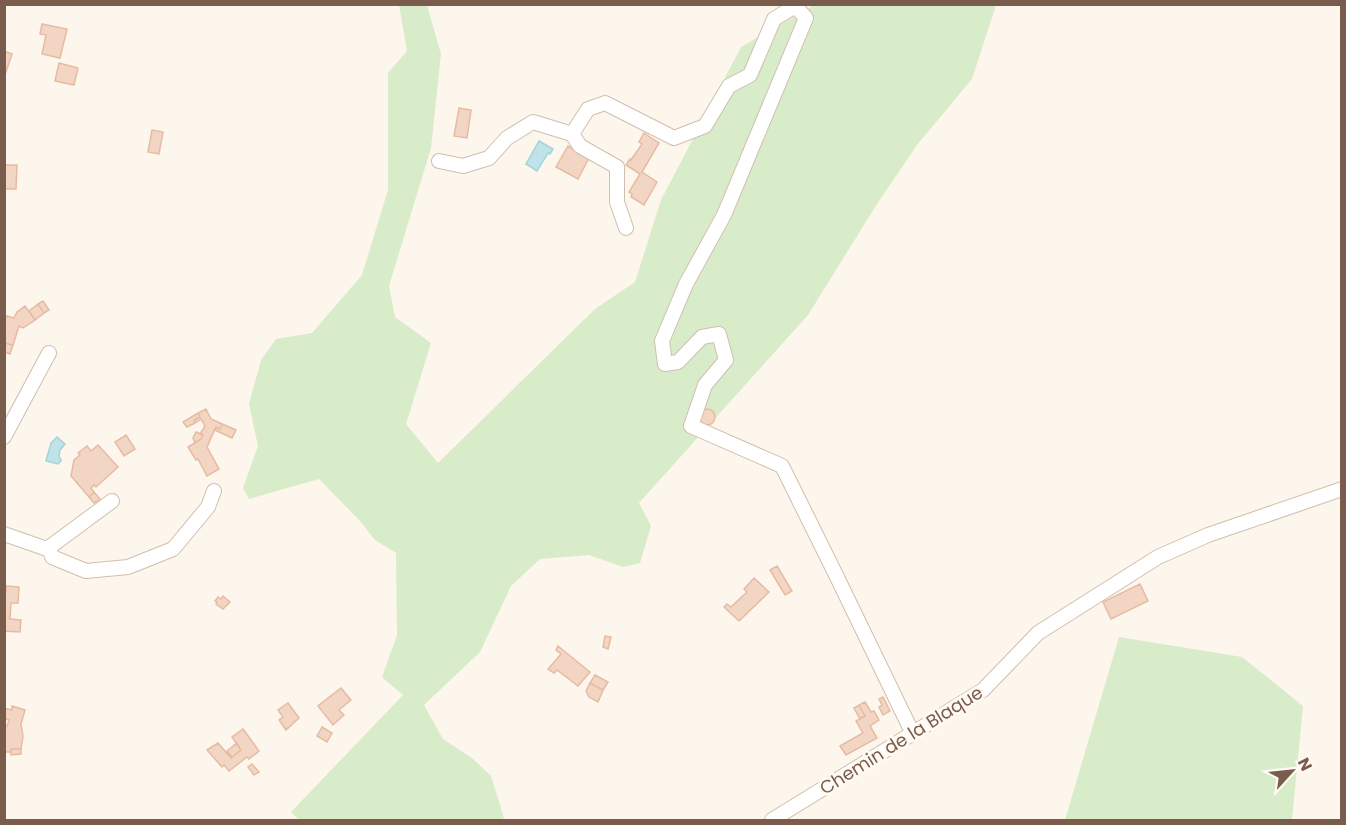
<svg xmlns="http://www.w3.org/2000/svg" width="1346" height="825" viewBox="0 0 1346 825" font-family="Poppins,sans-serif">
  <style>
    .green { fill: #d8ecc9 }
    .water { fill: #bfe3e8; stroke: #a5d3da; stroke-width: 1.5 }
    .building { fill: #f3d5c3; stroke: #e6bba3; stroke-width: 1.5 }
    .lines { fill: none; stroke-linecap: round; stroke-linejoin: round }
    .street-casing { stroke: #d1beb0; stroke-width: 16 }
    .street { stroke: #fff; stroke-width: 14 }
    .labels { text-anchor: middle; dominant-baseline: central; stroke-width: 6; stroke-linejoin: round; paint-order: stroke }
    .street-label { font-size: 18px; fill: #7a5c4d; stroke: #fffaf3 }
  </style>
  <rect width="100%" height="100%" fill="#fdf6ec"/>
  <path class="green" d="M399 5H427L441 54 431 148 389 286 395 317 431 343 406 424 438 463 595 309 635 282 661 200 741 47 814 5H996L972 79 917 145 877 204 808 315 639 503 651 526 640 563 623 567 589 555 540 559 511 586 480 652 424 705 443 739 472 758 491 776 504 818 502 820H299L291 812 403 695 382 677 397 635 396 553 375 540 360 521 319 479 249 499 243 488 258 446 249 404 261 360 276 339 312 333 362 275 388 190V73L407 51Z
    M1119 637 1242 657 1303 706 1292 820H1065Z"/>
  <path class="water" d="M539 141 553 149 550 154 548 153 537 171 526 164Z
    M57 437 65 444 60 450 59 457 61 459V461L58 464 46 461 51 443Z"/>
  <path class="building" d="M42 24 67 29 60 58 42 54 46 35 40 34Z
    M4 51 12 54 4 78Z
    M59 63 78 68 74 85 55 81Z
    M459 108 471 110 467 138 454 136Z
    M152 130 163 132 159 154 148 152Z
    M644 133 659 143 642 172 657 182 644 205 631 197 632 194 629 192 640 174 626 165 630 159 631 160 642 144 639 142Z
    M568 146 589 158 578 179 556 167Z
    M5 165H17L16 189H4Z
    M43 301 49 310 44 313 38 304Z
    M38 304 44 313 35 320 29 311Z
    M25 306 35 320 23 328 19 326 13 345 4 343V322L7 316 14 318 17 312Z
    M4 343 13 345 10 354 4 352Z
    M206 409 211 419 222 424 220 429 216 427 207 447 219 469 207 476 198 459 196 460 188 447 201 439 203 435 200 434 205 426 201 419 195 423 194 420 200 417 198 413Z
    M699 417a8 8 0 1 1 16 0a8 8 0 1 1-16 0Z
    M198 413 200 417 194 420 195 423 187 427 183 422Z
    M222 424 236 430 232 438 215 430 216 427 220 429Z
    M196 432 203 435 201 439 195 443 193 438Z
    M126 435 135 449 124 456 115 442Z
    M98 445 118 467 96 487 94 485 91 488 94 492 89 497 71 476 74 460 80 455 78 453 87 446 91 451Z
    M94 492 100 499 94 503 89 497Z
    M777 566 792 591 785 595 770 570Z
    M754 578 769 592 739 621 724 607 727 604 731 607 747 592 744 589Z
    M1140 584 1148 601 1111 619 1103 602Z
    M6 586 19 587 18 603H11L10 619 21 620 20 632 4 631V591H6Z
    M223 596 230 602 223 609 216 604 217 602 215 601 218 597 221 599Z
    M605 636 611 637 608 649 603 647Z
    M558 646 590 672 578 686 557 670 554 673 548 669 561 654 556 650Z
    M595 675 608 682 603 690 590 683Z
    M590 683 603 690 598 702 589 697 586 691Z
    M341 688 351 700 339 710 344 715 333 725 318 706Z
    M883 697 890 711 883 715 879 707 882 705 879 699Z
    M865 702 871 712 874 711 879 720 870 726 877 738 846 755 840 746 863 733 856 721 865 716 859 705Z
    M288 703 299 718 286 730 279 720 283 717 278 710Z
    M859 705 865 716 860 719 854 708Z
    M12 706 25 710 21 724 23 736 21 749H11V752H5L4 726H7L9 720 4 718V708L12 710Z
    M322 727 332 733 327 742 317 736Z
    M243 729 259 751 249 759 247 757 229 771 224 765 222 767 207 750 218 743 231 758 241 750 232 737Z
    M237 743 241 750 232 757 227 751Z
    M11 749H21V754L11 755Z
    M252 764 259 772 254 775 248 767Z"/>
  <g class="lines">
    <g class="street-casing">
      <path id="street" d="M439 161 463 166 489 158 507 138 533 122 572 134
        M626 228 617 202V167L580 146 572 134 588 109 605 103 674 138 705 126 729 86 750 75 774 19 795 6 806 18 724 215 686 284 662 341 665 364 678 362 702 337 719 334 726 360 705 385 691 426 782 466 836 575 913 734
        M4 437 49 353
        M4 534 47 549 112 501
        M49 547 52 557 86 571 128 567 173 549 208 507 214 491
        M772 820 983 690 1038 633 1158 557 1208 535 1342 489"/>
    </g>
    <use href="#street" class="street"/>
  </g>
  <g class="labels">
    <g class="street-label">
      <text transform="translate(901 740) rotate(-32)">Chemin de la Blaque</text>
    </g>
  </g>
  <rect width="1346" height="825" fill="none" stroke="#7a5c4d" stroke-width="12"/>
  <g transform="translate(1292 771) rotate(63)" stroke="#fffaf3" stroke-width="4.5" paint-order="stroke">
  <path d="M0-4.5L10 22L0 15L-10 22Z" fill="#7a5c4d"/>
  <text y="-9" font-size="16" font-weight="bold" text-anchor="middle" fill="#7a5c4d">N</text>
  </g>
</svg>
